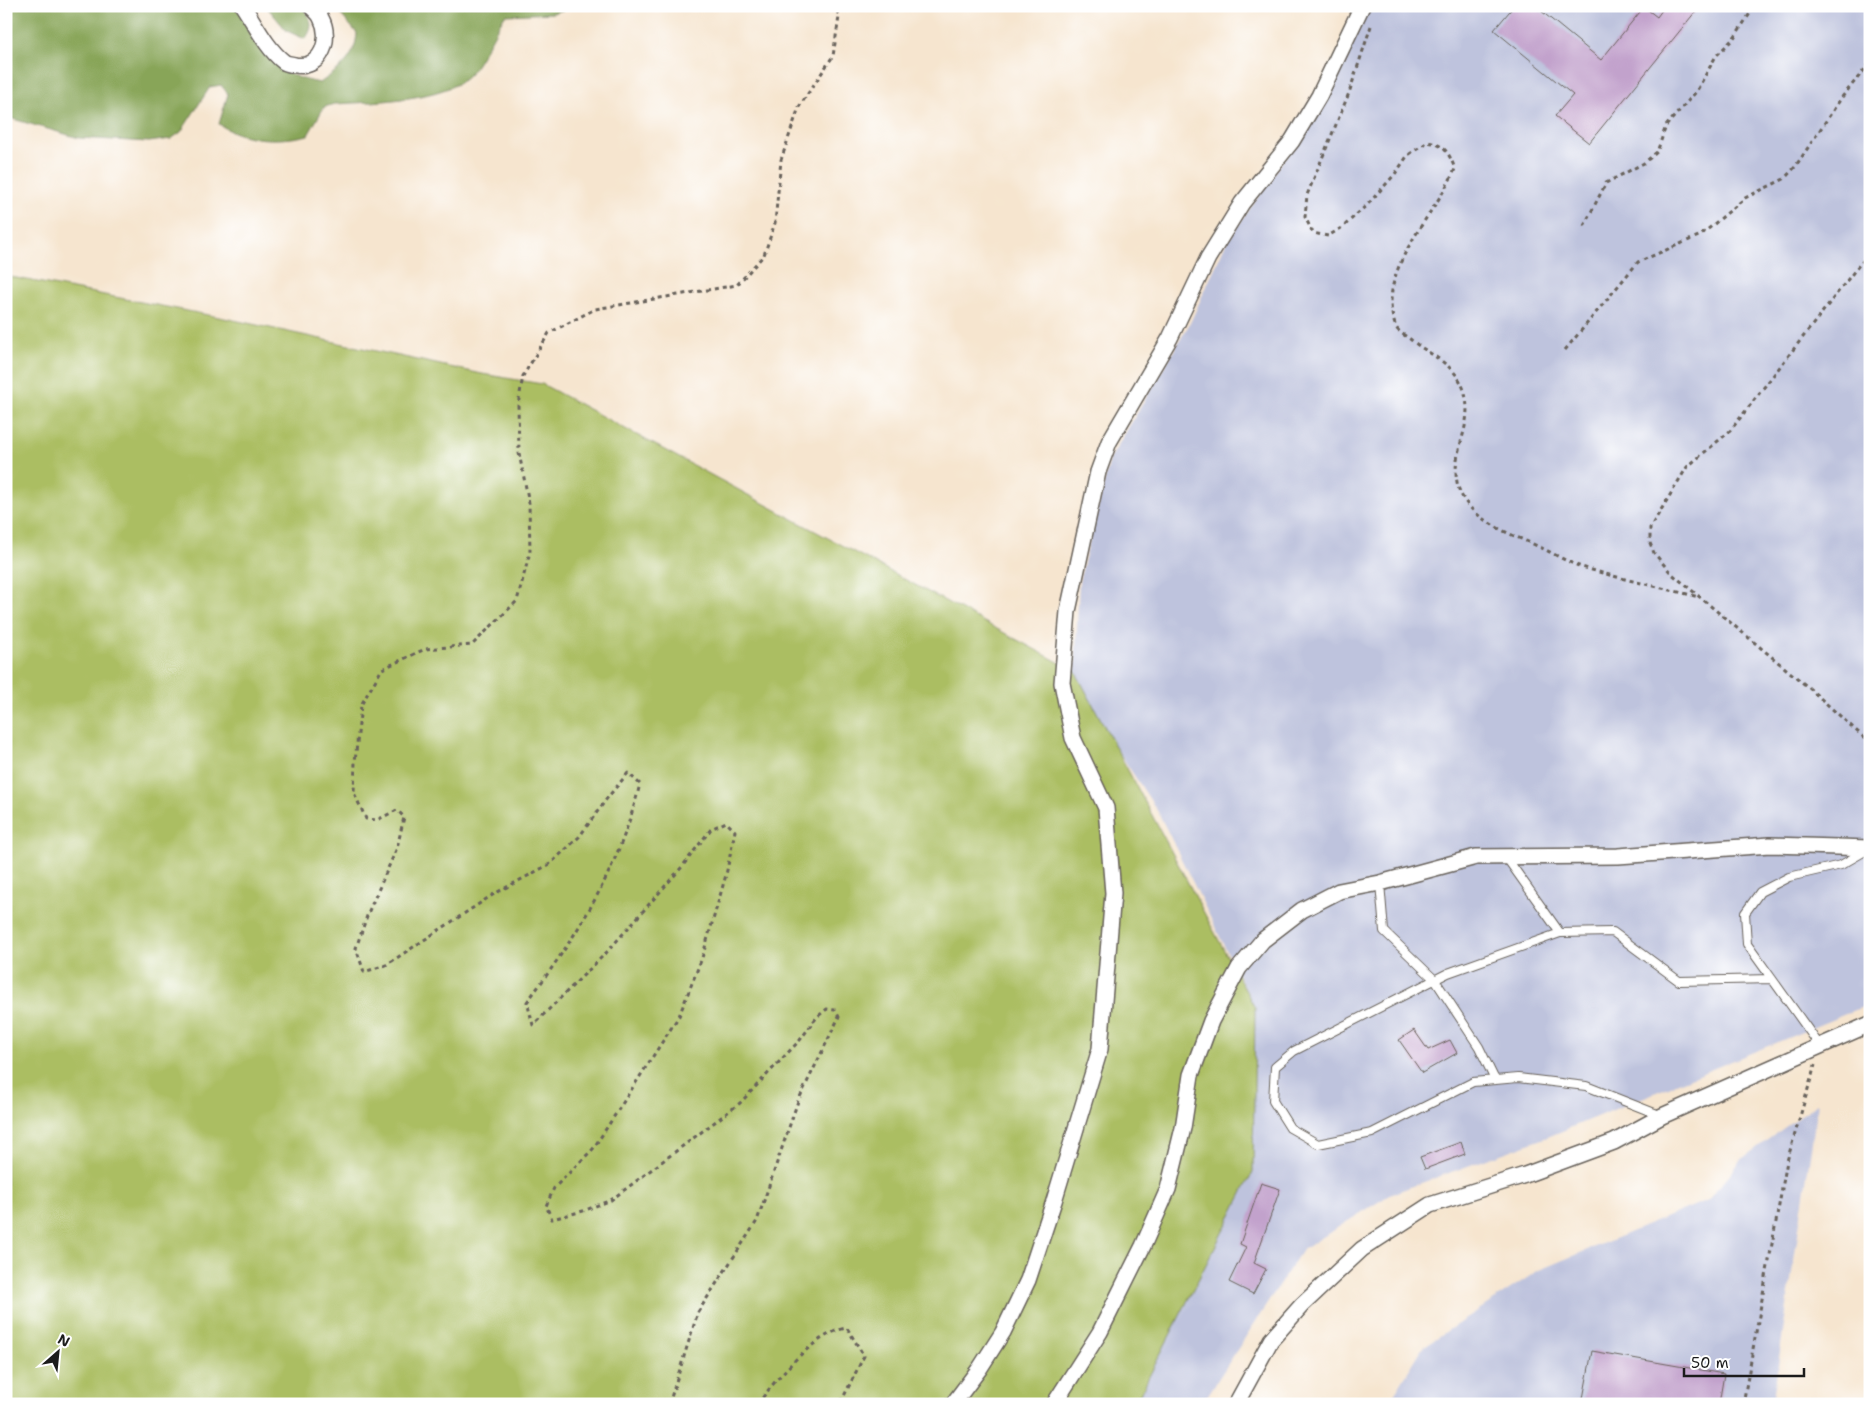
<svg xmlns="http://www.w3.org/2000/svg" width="1876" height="1410" viewBox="0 0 1876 1410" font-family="'Shantell Sans',sans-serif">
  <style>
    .industrial { fill: #bec3dd }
    .green { fill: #abbe62; stroke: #646d3f }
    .forest { fill: #88a558; stroke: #52603a }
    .building { fill: #c2a2cc }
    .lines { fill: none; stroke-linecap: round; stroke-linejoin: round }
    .lane-casing { stroke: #68625b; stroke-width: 10 }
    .street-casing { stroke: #68625b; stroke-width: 18 }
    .path { stroke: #68625b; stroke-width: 3; stroke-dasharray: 4 4; stroke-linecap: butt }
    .lane { stroke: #fff; stroke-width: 8 }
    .street { stroke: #fff; stroke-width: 15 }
  </style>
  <rect width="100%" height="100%" fill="#fff"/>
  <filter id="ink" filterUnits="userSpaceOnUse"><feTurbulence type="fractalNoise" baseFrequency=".02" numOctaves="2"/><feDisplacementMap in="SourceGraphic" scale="10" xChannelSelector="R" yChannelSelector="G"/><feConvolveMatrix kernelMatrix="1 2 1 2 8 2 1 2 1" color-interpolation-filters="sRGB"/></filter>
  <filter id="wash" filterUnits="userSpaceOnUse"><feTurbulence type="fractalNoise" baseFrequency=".0096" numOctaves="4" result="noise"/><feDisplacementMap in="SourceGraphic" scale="20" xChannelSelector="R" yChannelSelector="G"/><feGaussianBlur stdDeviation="1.12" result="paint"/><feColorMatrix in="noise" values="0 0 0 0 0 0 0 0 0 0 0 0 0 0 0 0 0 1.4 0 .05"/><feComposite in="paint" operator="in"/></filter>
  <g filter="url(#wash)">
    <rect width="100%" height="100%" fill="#f6e5cf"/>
    <path class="industrial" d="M1369 6H1870V1004L1550 1136 1391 1194 1302 1250 1202 1404H1135L1253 1172 1255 1008 1158 812 1092 711 1075 671 1079 582 1110 459 1190 323 1226 243 1330 93Z
      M1818 1103 1772 1404H1388L1423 1347 1539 1270 1708 1200 1743 1158Z"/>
    <path class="green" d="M6 276 229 319 482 374 542 384 1075 671 1255 1008 1253 1172 1135 1404H6Z"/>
    <path class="forest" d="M6 6H239C263 48 268 74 320 83 340 68 355 60 357 33L333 6H575L553 13 505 15C494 33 482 59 469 75 445 101 368 102 335 104L324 107 308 135C280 142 242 141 219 124L228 94 221 85 210 87 181 132 171 139 149 142 79 138 6 117Z
      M266 6H303C311 19 315 26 305 39L287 31Z"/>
    <g id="blocks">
      <path class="building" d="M1514 6H1535L1601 60 1644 7 1657 17 1665 6H1700L1589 143 1555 116 1573 95 1494 30Z
        M1414 1030 1428 1050 1450 1040 1457 1053 1422 1073 1399 1040Z
        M1461 1142 1465 1154 1425 1169 1420 1157Z
        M1261 1183 1280 1189 1254 1263 1266 1269 1253 1294 1229 1282 1246 1247 1240 1244Z
        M1592 1351 1724 1374 1719 1404H1582Z"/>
    </g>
  </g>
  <g filter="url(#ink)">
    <use href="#blocks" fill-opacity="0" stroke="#68625b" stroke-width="1"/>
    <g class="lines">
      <g class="lane-casing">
        <path id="lane" d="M1506 857 1560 933
          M1380 883 1384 931 1435 980 1479 1047 1495 1080
          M1820 1046 1747 944 1745 913 1760 892 1789 877 1841 865 1867 850
          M1662 1116 1586 1086 1518 1078 1473 1082 1372 1133 1318 1144 1290 1128 1273 1101 1275 1067 1294 1051 1448 973 1560 933 1613 932 1679 981 1772 979"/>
      </g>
      <g class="street-casing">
        <path id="street" d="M243 6C255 24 267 49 284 62 287 64 291 64 295 65 322 70 332 38 321 18 319 13 314 10 311 6
          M953 1404 980 1368 1003 1332 1028 1280 1054 1201 1100 1049 1113 893 1106 808 1073 738 1062 683 1068 611 1098 472 1109 442 1170 338 1208 258 1242 203 1292 141 1319 96 1362 6
          M1054 1404 1100 1332 1143 1246 1168 1189 1183 1128 1191 1075 1211 1021 1239 968 1263 940 1302 910 1339 891 1380 883 1476 857 1618 856 1770 845 1870 848
          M1236 1404 1271 1340 1302 1305 1362 1249 1430 1205 1525 1175 1614 1142 1662 1116 1870 1024"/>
      </g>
      <path class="path" d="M1371 26 1349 93 1307 195 1305 217 1313 233 1328 236 1343 227 1370 202 1395 174 1408 155 1428 142C1445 145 1449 153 1455 169 1436 215 1373 272 1396 327 1398 332 1406 336 1410 339 1429 355 1455 363 1464 390 1475 426 1451 449 1457 482 1464 520 1514 535 1544 549 1556 555 1569 563 1582 567 1620 579 1660 587 1699 597
        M1584 226 1606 183 1644 163 1657 152 1666 126 1696 92 1716 56 1733 39 1755 6
        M1870 254 1859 265 1730 431 1687 467 1650 528V543L1654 553 1671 573 1809 688 1870 743
        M1565 350 1638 262 1701 235 1745 198 1784 179 1795 167 1842 97 1870 63
        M669 1404 698 1312 757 1221 798 1101 839 1017 835 1010 827 1009 817 1017 800 1040 740 1103 611 1200 583 1211 552 1219 546 1206 554 1188 593 1149 679 1016 702 958 726 875 735 831 726 822 711 829 681 868 608 951 533 1025 527 1002C580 931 618 871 640 784L628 773 608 797 579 837 550 864 494 894 386 965 364 972 356 948 368 913 397 848 404 817 397 810 377 820 366 819 354 793 355 762 361 705 382 669 425 649 472 645 517 601 530 552 529 503 519 453 518 405 523 376 549 333 595 309 737 285 764 255 775 223 781 160 799 107 833 56 839 17 836 6
        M758 1404C776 1378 816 1332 847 1328L864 1356 840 1404
        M1743 1404 1787 1161 1815 1065"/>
      <use href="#lane" class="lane"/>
      <use href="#street" class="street"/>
    </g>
  </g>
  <rect width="1876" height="1410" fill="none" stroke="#fff" stroke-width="25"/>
  <g transform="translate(58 1352) rotate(27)" stroke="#ffffff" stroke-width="4" paint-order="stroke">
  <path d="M0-4L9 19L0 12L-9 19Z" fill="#1c1c1c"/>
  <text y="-8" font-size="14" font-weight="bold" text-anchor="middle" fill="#1c1c1c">N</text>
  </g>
  <path d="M1684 1368v8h120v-8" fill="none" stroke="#1c1c1c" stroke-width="2.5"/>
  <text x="1691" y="1368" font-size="15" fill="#1c1c1c" stroke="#ffffff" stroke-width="4" paint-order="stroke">50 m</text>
</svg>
